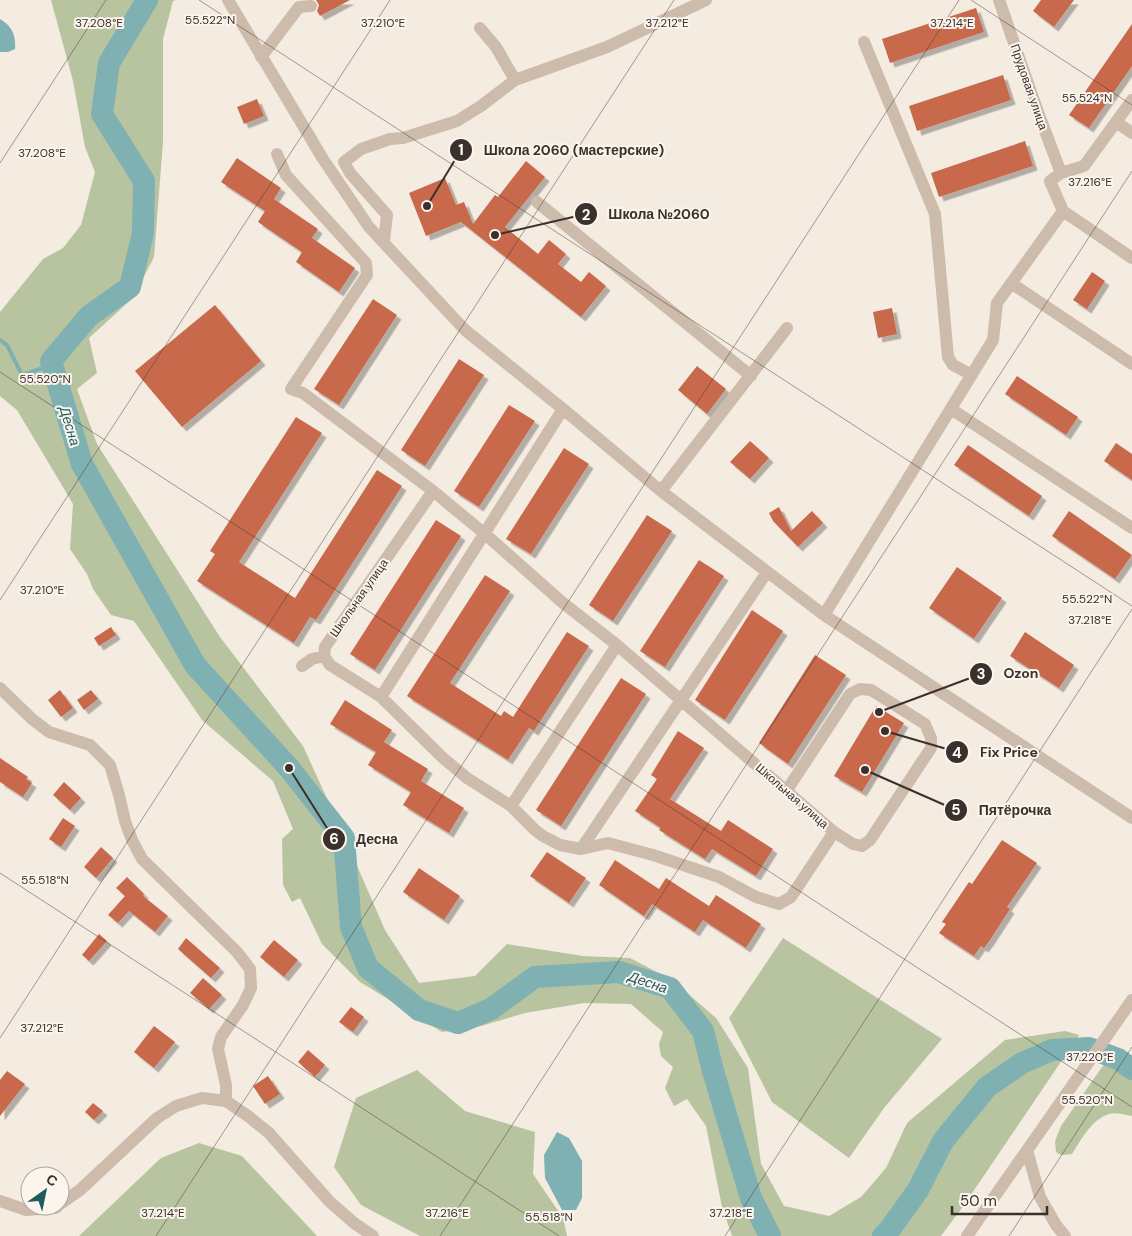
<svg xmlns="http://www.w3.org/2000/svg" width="1132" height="1236" viewBox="0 0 1132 1236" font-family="'DM Sans',sans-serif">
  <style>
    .green { fill: #b8c4a0 }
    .water { fill: #7fb0b2 }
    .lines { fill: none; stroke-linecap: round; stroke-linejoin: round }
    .stream { stroke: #7fb0b2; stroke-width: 4 }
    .river { stroke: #7fb0b2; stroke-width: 22 }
    .building { fill: #c8694b; filter: url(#shadow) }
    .minor { stroke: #cdbbac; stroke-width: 12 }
    .ticks { fill: none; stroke: #3b302b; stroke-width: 1; stroke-opacity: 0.45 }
    .labels { text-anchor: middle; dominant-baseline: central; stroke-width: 4; stroke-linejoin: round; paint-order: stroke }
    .street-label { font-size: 12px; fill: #3b302b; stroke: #fbf5ee }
    .water-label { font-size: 14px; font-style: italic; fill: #1f5a5e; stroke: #fbf5ee }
    .ticks-label { font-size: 12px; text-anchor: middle; fill: #3b302b; stroke: #fbf5ee; stroke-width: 4; stroke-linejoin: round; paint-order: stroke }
    .leader { fill: none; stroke: #3b302b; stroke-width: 2 }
    .callout-dot { fill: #3b302b; stroke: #fbf5ee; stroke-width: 2 }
    .mark-label { font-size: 15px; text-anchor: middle; font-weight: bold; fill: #fff }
    .callout-label { font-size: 14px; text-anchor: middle; font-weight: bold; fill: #3b302b; stroke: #fbf5ee; stroke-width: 4; stroke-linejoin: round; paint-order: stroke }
  </style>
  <defs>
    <filter id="shadow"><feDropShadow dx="4.5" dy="4.5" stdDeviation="0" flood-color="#0004"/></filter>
  </defs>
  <rect width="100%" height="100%" fill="#f4ebe1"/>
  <path class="green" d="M51 0H176L173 1 163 39V142L154 257 133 298 89 338 97 373 77 389 97 444 220 637 303 746 345 838 385 930 419 983 475 976 507 944 583 956 630 958 672 980 716 1018 748 1068 761 1164 784 1206 829 1216 861 1197 886 1168 907 1123 1005 1040 1065 1031 1079 1035 964 1205 941 1236H732L722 1207 706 1126 687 1099 674 1106 665 1088 673 1067 661 1056 659 1044 663 1032 631 1004 584 1003 525 1013 481 1026 442 1032 360 982 322 944 300 898 292 902 283 885 282 839 293 829 273 781 202 720 134 621 111 615 93 589 87 574 70 549 73 504 17 410 0 396V312L43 259 63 248 81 225 95 172 85 147 73 81Z
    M783 938 942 1039 884 1108 849 1158 772 1102 729 1018Z
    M1126 1057 1132 1060V1116C1125 1115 1115 1112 1109 1114 1091 1120 1081 1140 1072 1154L1061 1155 1056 1152 1055 1141 1061 1126 1102 1067 1111 1059Z
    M417 1070 465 1111 535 1132 533 1174 563 1218 567 1236H420L361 1205 334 1167 356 1098Z
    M199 1143 242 1156 317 1236H79L161 1158Z"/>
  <path class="water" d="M0 19C12 26 16 35 15 49L8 52H0Z
    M557 1132 569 1138 582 1161V1198L576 1210H562L545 1178 544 1155Z"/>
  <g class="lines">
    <path class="stream" d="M0 340 7 345 22 375 52 365"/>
    <path class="river" d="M147 0 109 63 102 114 144 181 143 233 130 287 89 316 51 361 82 464 195 665 289 768 344 838 351 927 368 968 419 1010 458 1023 491 1009 535 977 619 972 670 988 703 1031 713 1071 751 1198 770 1236
      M883 1236 890 1229 918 1190 943 1141 987 1087 1022 1063 1052 1050 1089 1048 1118 1059 1132 1069"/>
  </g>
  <path class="building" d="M316 0H350L320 16 317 11 319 5Z
    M1041 0H1074L1054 27 1033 11Z
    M976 8 984 32 890 63 882 39Z
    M1132 24V66L1089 128 1069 115Z
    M1003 75 1011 100 917 131 909 106Z
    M257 99 264 116 244 124 237 107Z
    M1025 141 1033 166 939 197 931 173Z
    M237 158 281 188 274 199 318 229 312 238 355 268 339 292 296 262 302 252 258 222 265 211 221 182Z
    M526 161 545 177 505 227 538 254 549 240 566 254 558 264 581 282 589 272 606 286 581 317 461 222 426 236 409 193 445 178 456 205 464 202 473 224 495 195 498 197Z
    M1092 272 1105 281 1087 309 1073 300Z
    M373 299 397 315 339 405 314 389Z
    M215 305 261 361 182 427 135 371Z
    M892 308 897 334 878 338 873 312Z
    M459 359 484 375 425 466 401 450Z
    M697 366 726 389 707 414 678 390Z
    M1017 376 1078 417 1066 435 1005 394Z
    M509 405 535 421 479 507 454 491Z
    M296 417 322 433 239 562 295 598 377 470 402 486 316 620 310 617 294 643 197 581 215 554 210 551Z
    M750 441 769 458 750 479 730 462Z
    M1116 443 1132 454V480L1104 461Z
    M968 445 1042 496 1029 516 954 465Z
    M564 448 589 464 531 554 506 539Z
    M779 507 791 531 812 511 823 523 798 547 773 521 769 513Z
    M1069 511 1132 555 1115 579 1052 536Z
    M647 515 672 531 613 621 589 605Z
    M436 520 461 536 375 670 350 654Z
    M699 560 724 576 665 667 640 651Z
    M957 567 1002 598 974 639 929 608Z
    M485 575 510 591 450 683 501 716 504 711 513 717 567 632 589 646 534 731 529 728 508 760 407 696Z
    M752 610 783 631 725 720 695 700Z
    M111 627 116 635 99 646 94 638Z
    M1025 632 1074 665 1059 688 1010 656Z
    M815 655 846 675 788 764 759 743Z
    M621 678 646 694 561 826 536 810Z
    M60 690 73 708 61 717 48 700Z
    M91 690 98 699 84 710 77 700Z
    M345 700 392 730 384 742 428 769 421 781 464 808 449 833 403 805 411 792 368 765 376 752 330 724Z
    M876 706 904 723 862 792 834 776Z
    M678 731 704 748 670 799 721 831 728 820 773 849 756 876 712 849 705 859 659 830 661 828 635 811 657 779 651 775Z
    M0 758 28 777 26 779 32 783 23 797 0 782Z
    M64 782 81 798 70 810 53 795Z
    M63 818 75 826 61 847 49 839Z
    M1002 840 1037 863 1007 907 1010 909 990 940 984 948 981 946 974 956 939 933 946 924 942 922 969 882 972 884Z
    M101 847 113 858 96 878 84 867Z
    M547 852 586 878 569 903 530 876Z
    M615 860 659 889 666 878 709 906 716 895 761 924 746 948 703 920 695 932 652 904 644 916 599 885Z
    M419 868 460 896 444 920 403 892Z
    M127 877 144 894 143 896 168 916 155 932 129 911 118 923 108 915 125 896 116 888Z
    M99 934 107 941 89 961 82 955Z
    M186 938 220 968 211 978 178 949Z
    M274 940 298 960 284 977 260 957Z
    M203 978 222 995 209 1009 190 993Z
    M351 1007 364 1017 353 1032 339 1022Z
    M154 1026 175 1042 154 1068 134 1052Z
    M308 1050 325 1065 315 1077 298 1062Z
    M7 1071 25 1084 0 1116V1080Z
    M268 1076 280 1094 265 1104 253 1086Z
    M93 1103 103 1111 94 1120 85 1112Z"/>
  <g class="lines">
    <path class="minor" d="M228 0 323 159 369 227 465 330 563 409 661 491 824 615 1132 818
      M999 0 1039 115 1061 173
      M480 28 496 47 515 80
      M864 42 935 214 948 357 953 365 972 375
      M261 57 299 7 311 6
      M1116 122 1132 133
      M277 154 286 175 366 263 367 275 291 389 303 393 433 491 485 534 563 603 617 645 834 832 853 844 862 846 870 840 931 748V738L925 724 871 690 860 689 850 694 787 790
      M537 202 751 376
      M1063 211 1132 258
      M384 241 387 215 350 173 344 162 361 149 390 139 403 138 457 121 481 106 515 80 607 47 706 0
      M1011 283 1132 364
      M951 409 1132 528
      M433 491 325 647 324 656 330 665 381 697 443 758 467 778 511 806 617 645
      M661 491 787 328
      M824 615 993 340 997 303 1063 211 1050 181 1061 173 1084 166 1132 100
      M302 666 312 659 324 656
      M0 688 32 719 49 732 90 745 110 765 119 795 125 821 132 840 142 859 237 952 250 969 251 988 243 1005 221 1037 218 1049 226 1085V1101
      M381 697 563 409
      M511 806 535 830 543 836 560 845 581 849 608 843 653 855 719 877 756 897 779 904 791 897 834 832
      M581 849 767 572
      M1027 1150 1040 1197 1056 1225 1065 1236
      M0 1201 26 1210 55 1208 58 1206
      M60 1204 80 1190 157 1118 176 1106 202 1098 226 1101 248 1116 269 1133 329 1201 354 1223 373 1236
      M967 1236 1132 1000"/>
  </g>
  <path class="ticks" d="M199 0 1132 606M971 0 1132 105M0 163 106 0M0 372 1132 1107M0 600 390 0M0 873 559 1236M0 1038 674 0M156 1236 959 0M440 1236 1132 171M725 1236 1132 609M1009 1236 1132 1047"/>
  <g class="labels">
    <g class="street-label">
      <text transform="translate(1029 87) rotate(71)">Прудовая улица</text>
      <text transform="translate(359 598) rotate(-55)">Школьная улица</text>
      <text transform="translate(792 796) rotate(41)">Школьная улица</text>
    </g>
    <g class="water-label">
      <text transform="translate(70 426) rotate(73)">Десна</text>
      <text transform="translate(648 982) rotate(19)">Десна</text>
    </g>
  </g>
  <g class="ticks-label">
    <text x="210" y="24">55.522°N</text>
    <text x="667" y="27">37.212°E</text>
    <text x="952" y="27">37.214°E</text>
    <text x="99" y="27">37.208°E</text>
    <text x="383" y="27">37.210°E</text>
    <text x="1087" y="102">55.524°N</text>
    <text x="42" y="157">37.208°E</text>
    <text x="1090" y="186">37.216°E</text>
    <text x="45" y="383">55.520°N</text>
    <text x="42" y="594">37.210°E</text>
    <text x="1087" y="603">55.522°N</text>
    <text x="1090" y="624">37.218°E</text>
    <text x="45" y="884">55.518°N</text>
    <text x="42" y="1032">37.212°E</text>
    <text x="1090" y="1061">37.220°E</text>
    <text x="1087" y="1104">55.520°N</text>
    <text x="163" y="1217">37.214°E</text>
    <text x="447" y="1217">37.216°E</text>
    <text x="731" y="1217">37.218°E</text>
    <text x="549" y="1221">55.518°N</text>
  </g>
  <path class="leader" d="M427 206L461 150M495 235L586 214M879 712L981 674M885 731L957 752M865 770L956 810M289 768L334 839"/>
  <g class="callout-dot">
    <circle cx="427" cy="206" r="5"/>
    <circle cx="495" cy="235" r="5"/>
    <circle cx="879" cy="712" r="5"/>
    <circle cx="885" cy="731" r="5"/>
    <circle cx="865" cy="770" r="5"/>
    <circle cx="289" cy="768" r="5"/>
    <circle cx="461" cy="150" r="12"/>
    <circle cx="586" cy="214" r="12"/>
    <circle cx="981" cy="674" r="12"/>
    <circle cx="957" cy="752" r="12"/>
    <circle cx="956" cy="810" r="12"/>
    <circle cx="334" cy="839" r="12"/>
  </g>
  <g class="mark-label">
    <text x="461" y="155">1</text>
    <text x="586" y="220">2</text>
    <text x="981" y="679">3</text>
    <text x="957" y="758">4</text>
    <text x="956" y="815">5</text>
    <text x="334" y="844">6</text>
  </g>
  <g class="callout-label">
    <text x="574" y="155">Школа 2060 (мастерские)</text>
    <text x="659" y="219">Школа №2060</text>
    <text x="1021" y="678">Ozon</text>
    <text x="1009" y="757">Fix Price</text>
    <text x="1015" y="815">Пятёрочка</text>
    <text x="377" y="844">Десна</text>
  </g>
  <g transform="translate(45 1191) rotate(33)"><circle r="24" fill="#fbf5ee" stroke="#aea6a0"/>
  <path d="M0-4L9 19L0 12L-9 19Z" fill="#1f5a5e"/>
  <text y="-8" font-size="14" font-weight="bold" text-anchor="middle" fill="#3b302b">С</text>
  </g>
  <path d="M952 1206v8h95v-8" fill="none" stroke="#3b302b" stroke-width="2.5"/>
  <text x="960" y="1206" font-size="15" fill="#3b302b" stroke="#fbf5ee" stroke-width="4" paint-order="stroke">50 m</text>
</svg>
